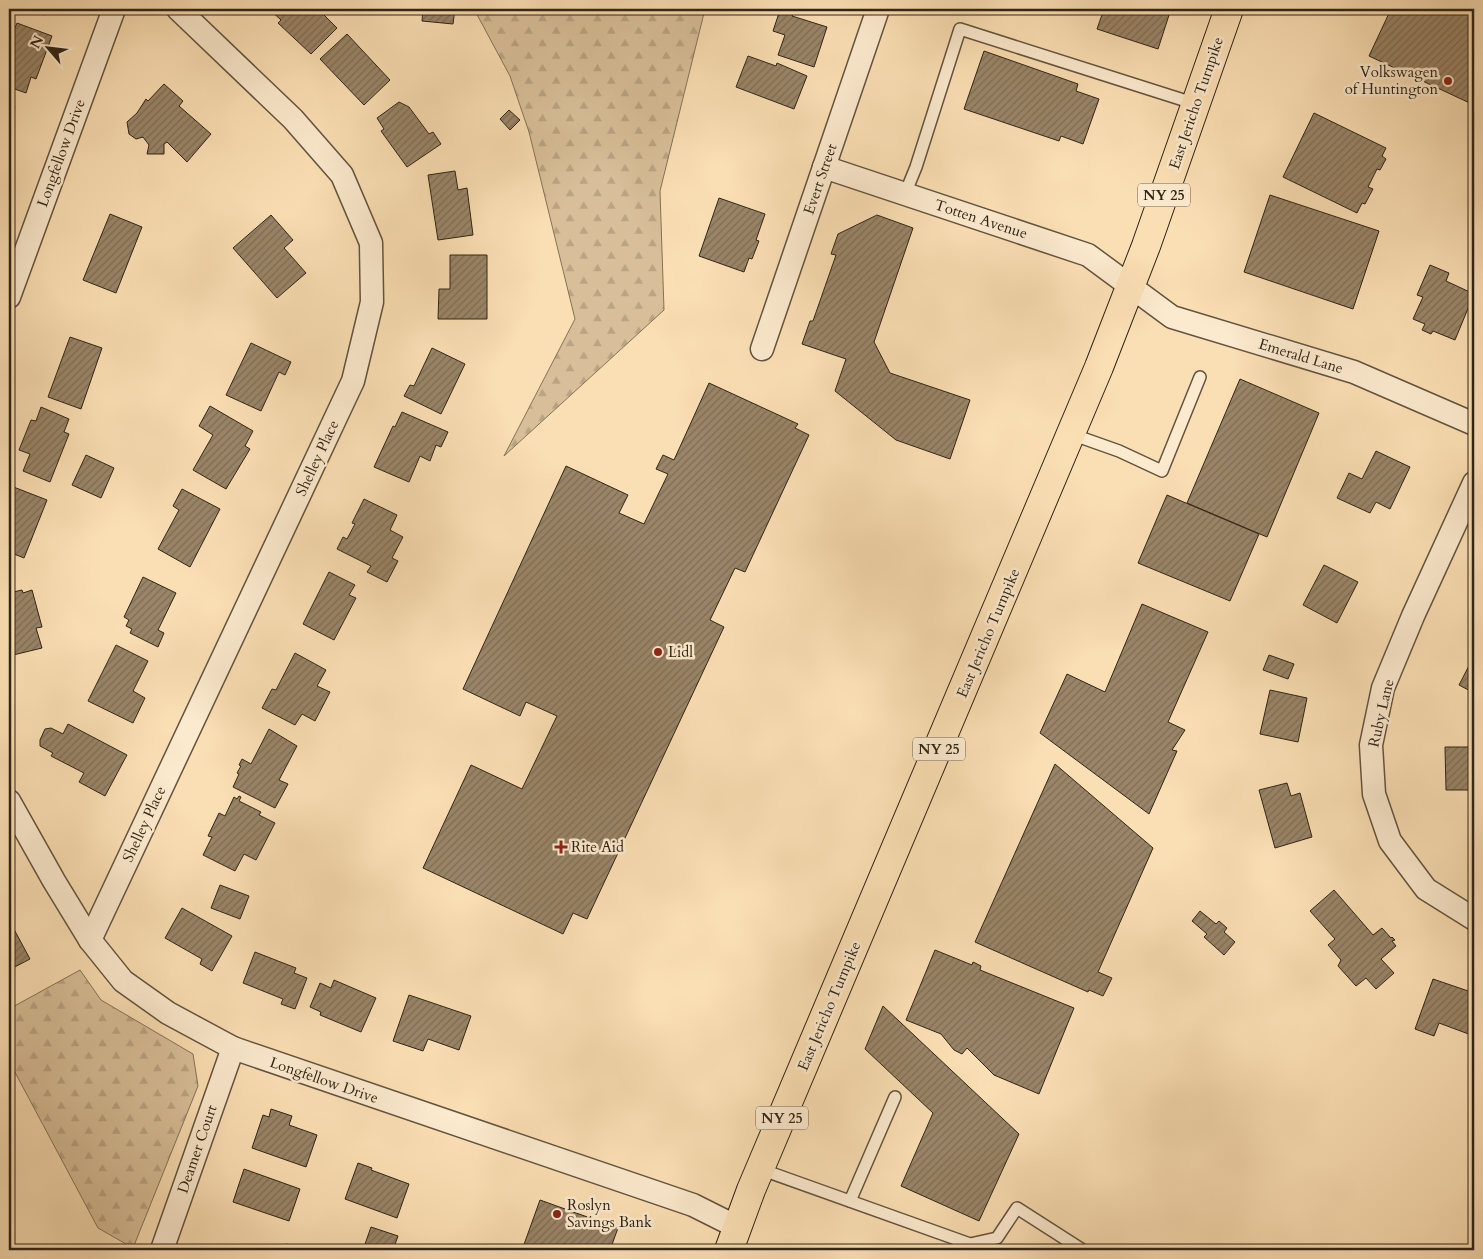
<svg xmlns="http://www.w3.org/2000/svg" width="1483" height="1259" viewBox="0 0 1483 1259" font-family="Cardo,serif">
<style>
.forest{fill:url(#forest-firs);stroke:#847258}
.building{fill:url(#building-hatch);stroke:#302416}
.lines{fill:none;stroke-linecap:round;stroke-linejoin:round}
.service-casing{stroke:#63533e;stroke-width:14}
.minor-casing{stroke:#63533e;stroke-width:25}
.primary-casing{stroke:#302416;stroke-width:30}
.service{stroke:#fceace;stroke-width:11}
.minor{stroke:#fceace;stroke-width:22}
.primary{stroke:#fbdfb4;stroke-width:28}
.poi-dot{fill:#8f2418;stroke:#fceace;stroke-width:2}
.labels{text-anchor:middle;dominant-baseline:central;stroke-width:5;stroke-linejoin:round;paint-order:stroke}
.shield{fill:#fceace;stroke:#6d5f4d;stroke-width:1}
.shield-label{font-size:14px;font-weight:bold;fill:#302416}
.poi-label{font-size:15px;fill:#302416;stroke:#fceace;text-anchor:start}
.street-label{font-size:15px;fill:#302416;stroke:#fceace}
</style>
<defs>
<pattern id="forest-firs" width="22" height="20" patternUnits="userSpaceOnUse" patternTransform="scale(1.25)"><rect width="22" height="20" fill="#d8bf99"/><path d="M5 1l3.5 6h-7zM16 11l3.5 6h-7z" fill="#baa483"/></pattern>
<pattern id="building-hatch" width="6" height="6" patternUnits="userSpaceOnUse" patternTransform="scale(1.25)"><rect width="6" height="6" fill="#9a8568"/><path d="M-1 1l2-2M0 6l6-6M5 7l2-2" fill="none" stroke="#7e6d55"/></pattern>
</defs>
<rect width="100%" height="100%" fill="#fbdfb4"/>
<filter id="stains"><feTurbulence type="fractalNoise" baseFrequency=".004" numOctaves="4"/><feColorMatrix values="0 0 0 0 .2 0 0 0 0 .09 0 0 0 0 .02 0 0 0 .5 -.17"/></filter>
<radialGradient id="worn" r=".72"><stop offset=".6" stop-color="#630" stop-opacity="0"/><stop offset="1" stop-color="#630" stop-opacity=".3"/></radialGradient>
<!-- forest -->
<g class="forest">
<path d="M 474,9 L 705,9 L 660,191 L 664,310 L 504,456 L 575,319 L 529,132 L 510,76 Z"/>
<path d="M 80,970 L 101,1000 L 193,1054 L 198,1086 L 133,1248 L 98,1228 L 9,1061 L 9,1009 Z"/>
</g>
<!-- building -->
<g class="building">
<path d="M 30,9 L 48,9 L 45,15 Z"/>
<path d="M 269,9 L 326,9 L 322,13 L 337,28 L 311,54 L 278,23 L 281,20 Z"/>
<path d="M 423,9 L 455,9 L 453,24 L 422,21 Z"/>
<path d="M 1104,9 L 1171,9 L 1158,49 L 1097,29 Z"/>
<path d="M 1391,9 L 1474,9 L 1474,105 L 1369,56 Z"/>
<path d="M 780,10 L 793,14 L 792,16 L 827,27 L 814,67 L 778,55 L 785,35 L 773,31 Z"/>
<path d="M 17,23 L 52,36 L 36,79 L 31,77 L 26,93 L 9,87 L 9,26 L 15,28 Z"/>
<path d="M 347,34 L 390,80 L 364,105 L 320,59 Z"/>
<path d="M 984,51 L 1078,84 L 1076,91 L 1099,99 L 1083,144 L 1061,136 L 1059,141 L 964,109 Z"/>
<path d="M 748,56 L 776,66 L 777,63 L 807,76 L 794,109 L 736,87 Z"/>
<path d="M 164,84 L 183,101 L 179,106 L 211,134 L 187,162 L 167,142 L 164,144 L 164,154 L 147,154 L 149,145 L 143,137 L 136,139 L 129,134 L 127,122 L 137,113 L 146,99 L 148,101 Z"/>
<path d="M 399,102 L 409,107 L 429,134 L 433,132 L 441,144 L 407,167 L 381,131 L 384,129 L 377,118 Z"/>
<path d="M 9,104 L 15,107 L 9,122 Z"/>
<path d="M 509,110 L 520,120 L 510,130 L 500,119 Z"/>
<path d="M 1314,113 L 1386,148 L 1382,156 L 1386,159 L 1380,170 L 1377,169 L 1368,187 L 1373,189 L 1365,204 L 1362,203 L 1357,213 L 1283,177 Z"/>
<path d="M 455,171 L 458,190 L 467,188 L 473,235 L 438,240 L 428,175 Z"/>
<path d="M 1270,195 L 1379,231 L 1353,309 L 1244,272 Z"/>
<path d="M 719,198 L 765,214 L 756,240 L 759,241 L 752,259 L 749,258 L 744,272 L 699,256 Z"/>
<path d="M 110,214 L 142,227 L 116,293 L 83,280 Z"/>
<path d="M 271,215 L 293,240 L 284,248 L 306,273 L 277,298 L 233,248 Z"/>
<path d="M 877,215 L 913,228 L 874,342 L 890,373 L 970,400 L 950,459 L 896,440 L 835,391 L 846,359 L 802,344 L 810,321 L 813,321 L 836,255 L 831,254 L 838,234 Z"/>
<path d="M 450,255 L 487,255 L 487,319 L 438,319 L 439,289 L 450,289 Z"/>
<path d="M 1430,265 L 1449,273 L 1446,281 L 1474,294 L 1455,340 L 1433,331 L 1431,334 L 1422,330 L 1425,324 L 1413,319 L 1423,297 L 1417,295 Z"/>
<path d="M 70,337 L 102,348 L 81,409 L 48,397 Z"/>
<path d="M 251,343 L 291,362 L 285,375 L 279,372 L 261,411 L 226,395 Z"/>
<path d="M 432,348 L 465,364 L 441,414 L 404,396 L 410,385 L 414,386 Z"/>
<path d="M 1240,379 L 1319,413 L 1267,537 L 1187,503 Z"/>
<path d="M 709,383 L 798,424 L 795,428 L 809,435 L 745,572 L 735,568 L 710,620 L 724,627 L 587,919 L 573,913 L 563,934 L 423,868 L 471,765 L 522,789 L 557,716 L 526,702 L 520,716 L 463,689 L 566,466 L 628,495 L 619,513 L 644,524 L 668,474 L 656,469 L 663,455 L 674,460 Z"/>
<path d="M 210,406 L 253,431 L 245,446 L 250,449 L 226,489 L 193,470 L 213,435 L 199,426 Z"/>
<path d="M 41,407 L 69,419 L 64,432 L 69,434 L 50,482 L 23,471 L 30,454 L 19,450 L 31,420 L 36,421 Z"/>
<path d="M 402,412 L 448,432 L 441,447 L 436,445 L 430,461 L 420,456 L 409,482 L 374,467 L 393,426 L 395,427 Z"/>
<path d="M 1376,451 L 1410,467 L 1390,509 L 1376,502 L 1370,513 L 1337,498 L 1349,473 L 1362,479 Z"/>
<path d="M 86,455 L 114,468 L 101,498 L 72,485 Z"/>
<path d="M 11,486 L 47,500 L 24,558 L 9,552 L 9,492 Z"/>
<path d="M 182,489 L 220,509 L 190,567 L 158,549 L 179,510 L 173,506 Z"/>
<path d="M 1167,495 L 1259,534 L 1230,601 L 1138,563 Z"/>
<path d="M 364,499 L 397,515 L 390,530 L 403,537 L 392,558 L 398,561 L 387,582 L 367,572 L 371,566 L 337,549 L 343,537 L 347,539 L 355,524 L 352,523 Z"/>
<path d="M 1324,565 L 1358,582 L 1337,623 L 1303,605 Z"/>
<path d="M 329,572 L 355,585 L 349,595 L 356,598 L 334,640 L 303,624 Z"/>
<path d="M 143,577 L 176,593 L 158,630 L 164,633 L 158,647 L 130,633 L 132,629 L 126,626 L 129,620 L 124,617 Z"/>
<path d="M 22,590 L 23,593 L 32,590 L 42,627 L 36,628 L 42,648 L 9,656 L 9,593 Z"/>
<path d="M 1142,604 L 1208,632 L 1168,722 L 1185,730 L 1172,750 L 1177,751 L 1149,814 L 1040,733 L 1067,674 L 1105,692 Z"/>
<path d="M 116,645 L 148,661 L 133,691 L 145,698 L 133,723 L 88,701 Z"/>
<path d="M 295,653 L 326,670 L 317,686 L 330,692 L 315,721 L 302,714 L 295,725 L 262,708 L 272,689 L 276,690 Z"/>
<path d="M 1269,655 L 1294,664 L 1288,679 L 1263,670 Z"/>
<path d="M 1474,656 L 1474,693 L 1459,685 Z"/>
<path d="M 1270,690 L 1307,698 L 1298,742 L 1260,734 Z"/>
<path d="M 68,724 L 127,755 L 105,796 L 79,782 L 84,773 L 51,756 L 53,753 L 40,746 L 40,740 L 45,729 L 51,728 L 63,734 Z"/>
<path d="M 269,729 L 297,746 L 279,780 L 288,784 L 275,808 L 233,787 L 239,774 L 237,773 L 241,766 L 239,765 L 242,759 L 251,764 Z"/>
<path d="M 1445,747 L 1474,747 L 1474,790 L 1446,790 Z"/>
<path d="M 1055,764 L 1153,848 L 1098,972 L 1112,978 L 1103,996 L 1089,990 L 1088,992 L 975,942 Z"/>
<path d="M 1287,783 L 1291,796 L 1300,793 L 1312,837 L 1275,848 L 1259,790 Z"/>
<path d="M 239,796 L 241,797 L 239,801 L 261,812 L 259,815 L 275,823 L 256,860 L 244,854 L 235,871 L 203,855 L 212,837 L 208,836 L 219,813 L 225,816 L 234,797 L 237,799 Z"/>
<path d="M 220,885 L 249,896 L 240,919 L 211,908 Z"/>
<path d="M 1334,890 L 1373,935 L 1382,928 L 1391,938 L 1392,937 L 1395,940 L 1392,941 L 1396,946 L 1381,959 L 1394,973 L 1376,989 L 1366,978 L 1356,986 L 1338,966 L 1341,960 L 1328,945 L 1335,939 L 1310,911 Z"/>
<path d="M 182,908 L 232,936 L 212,971 L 200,964 L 202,959 L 165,938 Z"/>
<path d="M 1200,911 L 1216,924 L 1219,921 L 1227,928 L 1224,932 L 1235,942 L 1224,955 L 1204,937 L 1207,934 L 1192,921 Z"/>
<path d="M 9,920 L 30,959 L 9,970 Z"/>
<path d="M 935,950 L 972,965 L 973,962 L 981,966 L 980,970 L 1074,1008 L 1039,1094 L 994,1075 L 967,1048 L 962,1054 L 954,1050 L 941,1034 L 906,1020 Z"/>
<path d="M 255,952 L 296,968 L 294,973 L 307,978 L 295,1009 L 281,1004 L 283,999 L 243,983 Z"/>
<path d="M 1433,979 L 1474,993 L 1474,1036 L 1439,1023 L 1434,1036 L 1415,1029 Z"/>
<path d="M 334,980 L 376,998 L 361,1032 L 320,1015 L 321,1012 L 310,1007 L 320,983 L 331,988 Z"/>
<path d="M 409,995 L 471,1016 L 459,1050 L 428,1039 L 423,1051 L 393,1041 Z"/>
<path d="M 883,1006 L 1019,1134 L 979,1221 L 901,1186 L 933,1113 L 865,1049 Z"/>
<path d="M 271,1109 L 292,1116 L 289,1125 L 317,1135 L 306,1167 L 252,1148 L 263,1115 L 269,1117 Z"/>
<path d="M 358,1163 L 372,1168 L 371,1170 L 409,1184 L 397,1218 L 345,1199 Z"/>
<path d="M 244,1169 L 300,1189 L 289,1221 L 233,1202 Z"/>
<path d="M 540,1200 L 618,1228 L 610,1250 L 522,1250 Z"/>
<path d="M 371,1227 L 398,1236 L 393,1250 L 363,1250 Z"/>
<path d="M 286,1244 L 314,1250 L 285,1250 Z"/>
</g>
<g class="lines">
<!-- service casing -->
<g class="service-casing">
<g id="service">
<path d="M 905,194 L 916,167 L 960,29 L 1196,104"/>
<path d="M 1071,434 L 1119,451 L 1162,471 L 1200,377"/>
<path d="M 760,1169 L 970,1244 L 997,1238 L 1017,1208 L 1081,1249"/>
<path d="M 850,1201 L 895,1097"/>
</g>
</g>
<!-- minor casing -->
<g class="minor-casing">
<g id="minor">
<path d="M 824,167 L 1088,255 L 1172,317 L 1354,372 L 1474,424"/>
<path d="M 9,297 L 114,9"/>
<path d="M 762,349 L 878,9"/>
<path d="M 1474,483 L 1413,616 L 1383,688 L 1371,745 L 1374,794 L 1390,841 L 1426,889 L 1474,919"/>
<path d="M 9,801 L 54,881 L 90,940 L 123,981 L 168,1013 L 233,1048 L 693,1205 L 737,1227"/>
<path d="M 90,940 L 353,381 L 372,302 L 371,243 L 342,175 L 293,119 L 178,9"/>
<path d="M 163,1250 L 163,1247 L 233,1048"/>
</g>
</g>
<!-- primary casing -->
<g class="primary-casing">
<path id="primary" d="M 729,1250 L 751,1190 L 1099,367 L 1146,246 L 1229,9"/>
</g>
<!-- service -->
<use href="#service" class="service"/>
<!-- minor -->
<use href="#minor" class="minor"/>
<!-- primary -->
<use href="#primary" class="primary"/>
</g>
<!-- markers -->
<g class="poi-dot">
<circle cx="1448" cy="81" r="5"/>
<circle cx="658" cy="652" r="5"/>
<path d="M558.5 839.5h5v5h5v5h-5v5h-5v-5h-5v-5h5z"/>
<circle cx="557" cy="1214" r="5"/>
</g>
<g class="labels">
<!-- shield labels -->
<g class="shield">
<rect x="1138" y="183.5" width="52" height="23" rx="4"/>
<rect x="913" y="737.5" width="52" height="23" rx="4"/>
<rect x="756" y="1106.5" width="52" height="23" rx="4"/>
</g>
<g class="shield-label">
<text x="1164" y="195">NY 25</text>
<text x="939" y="749">NY 25</text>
<text x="782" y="1118">NY 25</text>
</g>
<!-- poi labels -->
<g class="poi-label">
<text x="1438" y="72" text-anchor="end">Volkswagen<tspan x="1438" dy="17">of Huntington</tspan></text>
<text x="668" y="652">Lidl</text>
<text x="571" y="847">Rite Aid</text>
<text x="567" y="1205">Roslyn<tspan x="567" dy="17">Savings Bank</tspan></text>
</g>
<!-- street labels -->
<g class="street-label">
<text transform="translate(1196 103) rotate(-71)">East Jericho Turnpike</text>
<text transform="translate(61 153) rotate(-70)">Longfellow Drive</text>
<text transform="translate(820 179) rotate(-71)">Evert Street</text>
<text transform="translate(981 219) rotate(18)">Totten Avenue</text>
<text transform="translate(1301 356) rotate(17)">Emerald Lane</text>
<text transform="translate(317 458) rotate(-65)">Shelley Place</text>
<text transform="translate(988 633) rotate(-67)">East Jericho Turnpike</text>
<text transform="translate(1381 713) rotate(-77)">Ruby Lane</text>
<text transform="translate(144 824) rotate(-65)">Shelley Place</text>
<text transform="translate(829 1006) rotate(-67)">East Jericho Turnpike</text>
<text transform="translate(324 1080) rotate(19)">Longfellow Drive</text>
<text transform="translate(197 1149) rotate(-71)">Deamer Court</text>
</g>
</g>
<!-- margin -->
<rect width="1483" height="1259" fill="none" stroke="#fbdfb4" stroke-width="30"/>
<rect x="10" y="10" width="1463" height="1239" fill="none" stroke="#302416" stroke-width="2.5"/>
<rect x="15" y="15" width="1453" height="1229" fill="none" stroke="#302416"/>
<!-- north arrow -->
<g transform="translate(48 48) rotate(298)" stroke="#fceace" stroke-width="4" paint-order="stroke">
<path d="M0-4L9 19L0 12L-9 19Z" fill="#302416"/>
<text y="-8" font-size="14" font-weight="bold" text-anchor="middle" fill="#302416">N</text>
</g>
<rect width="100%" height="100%" filter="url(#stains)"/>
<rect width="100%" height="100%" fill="url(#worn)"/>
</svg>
